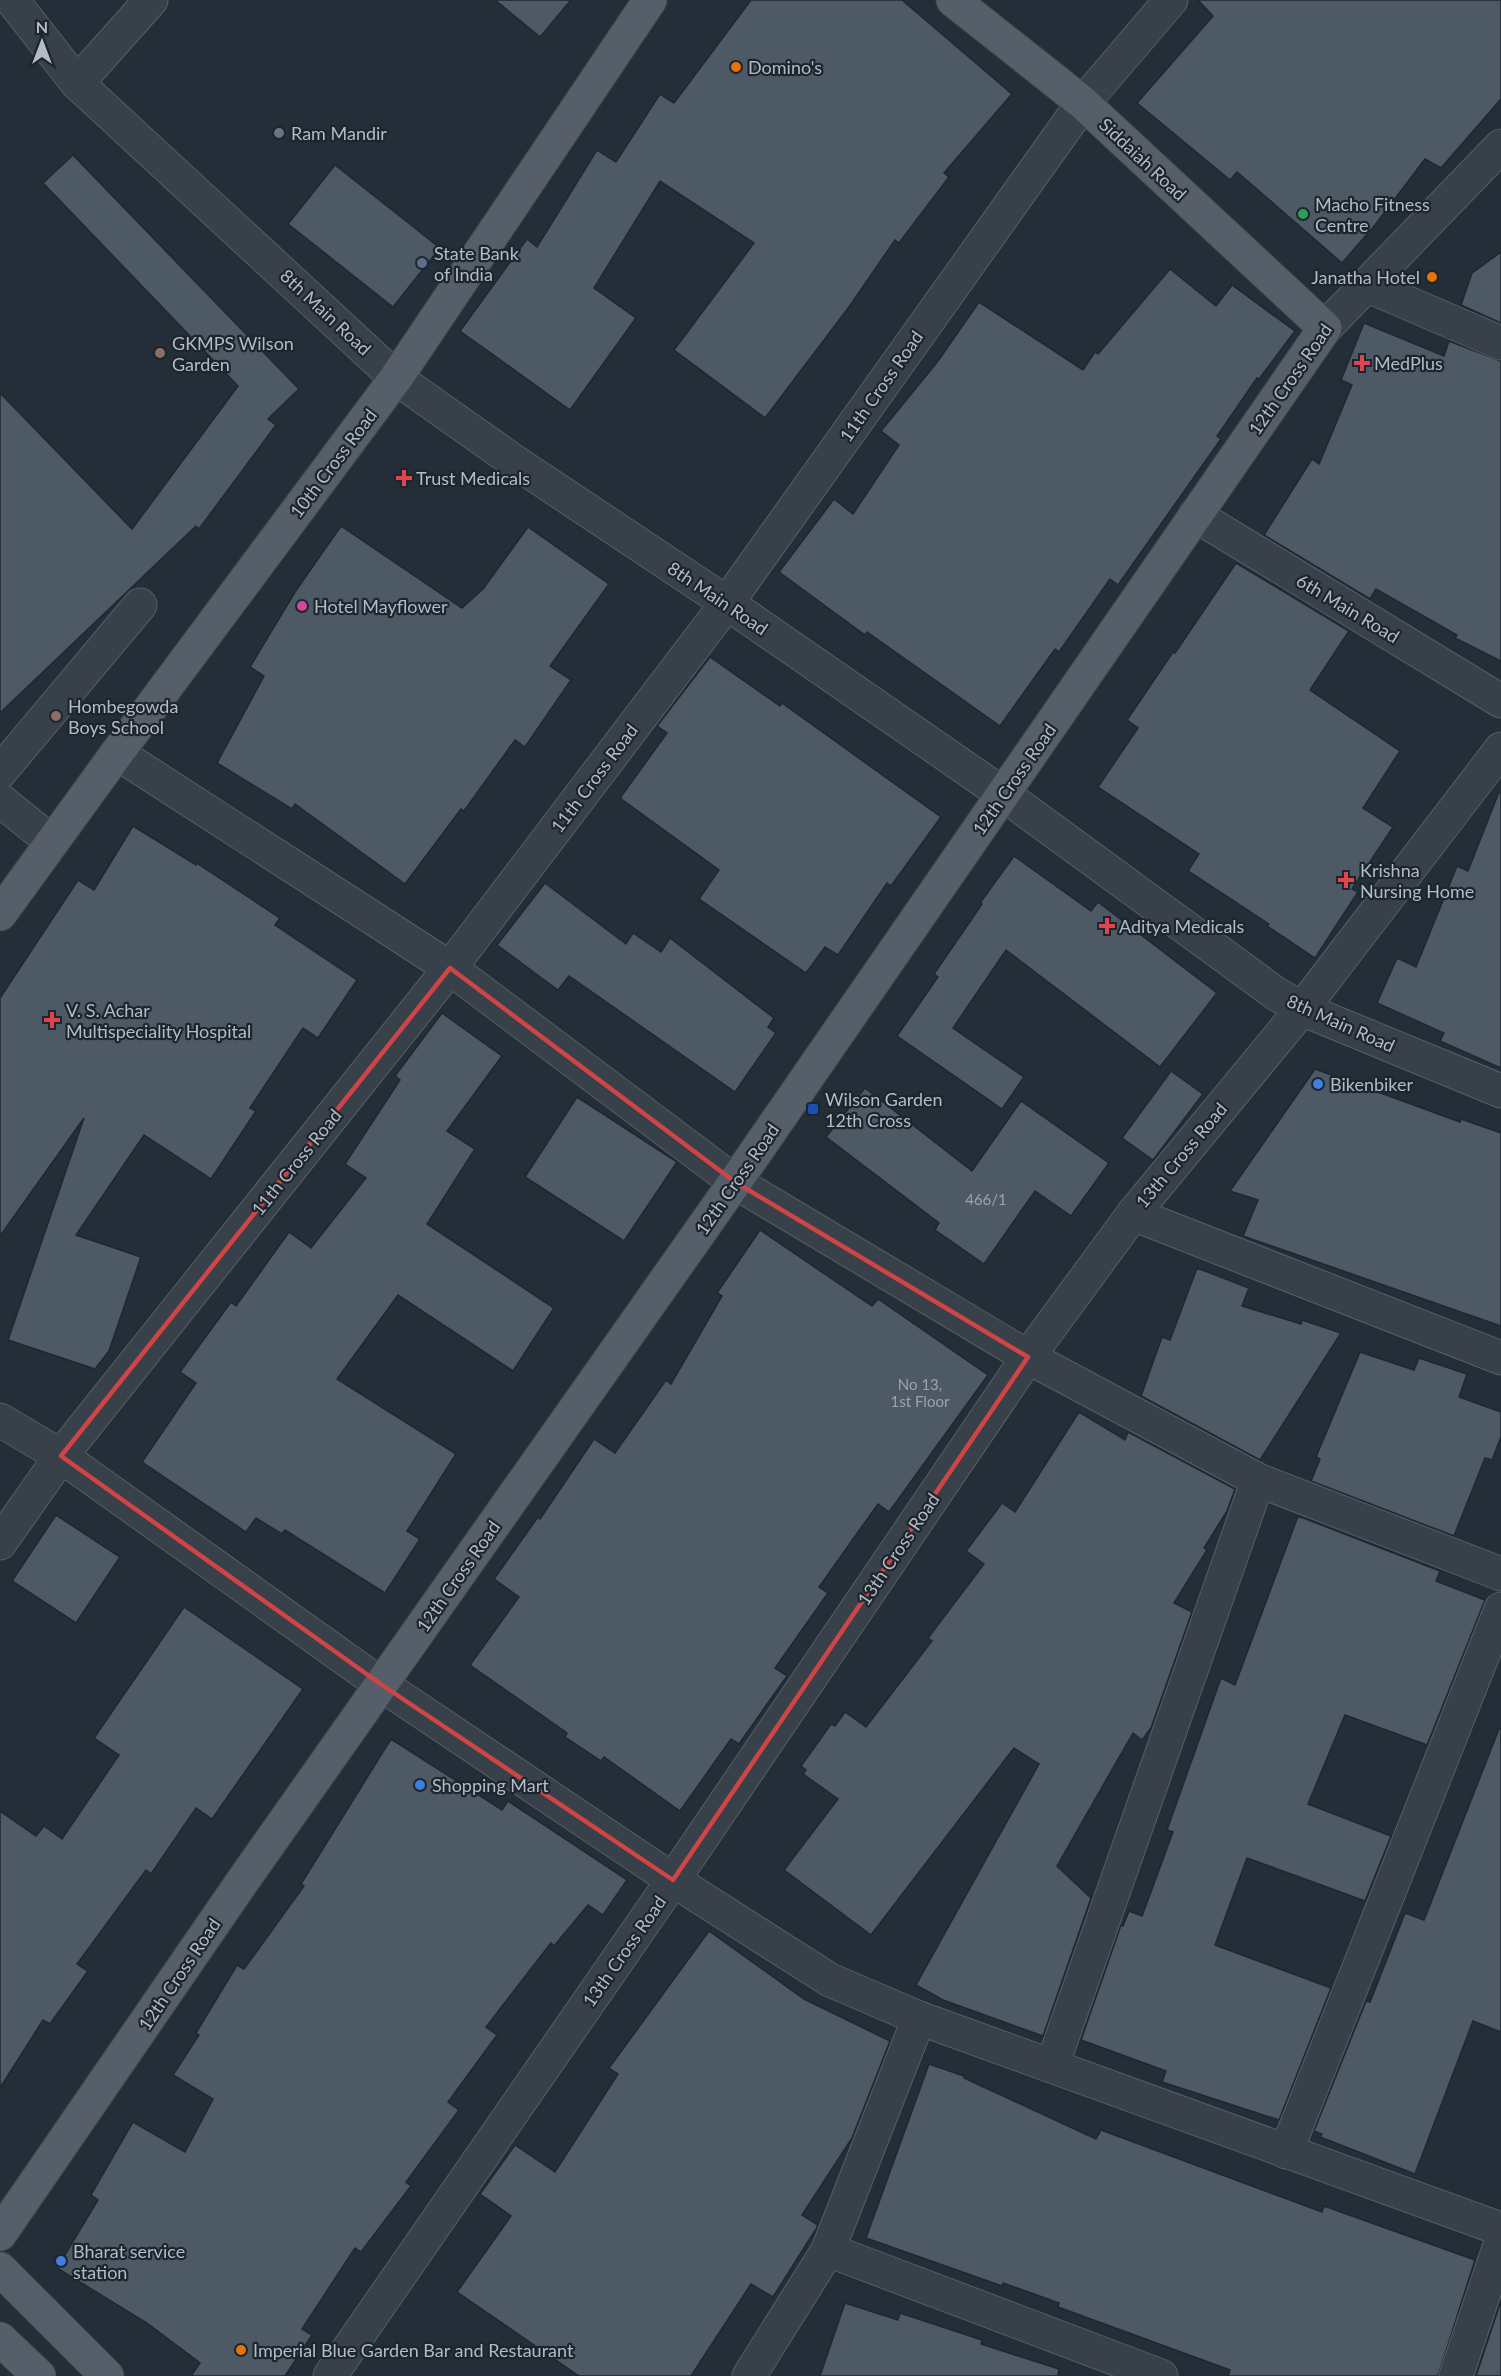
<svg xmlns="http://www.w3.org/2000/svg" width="1501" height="2376" viewBox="0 0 1501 2376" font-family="Lato,sans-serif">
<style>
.building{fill:#4d5964;stroke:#1f2730;stroke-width:1.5}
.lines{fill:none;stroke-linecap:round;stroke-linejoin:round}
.minor-casing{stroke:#565e67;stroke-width:35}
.major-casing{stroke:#414952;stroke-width:35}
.minor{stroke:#384049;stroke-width:33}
.major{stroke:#565f69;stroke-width:33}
.marked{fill:none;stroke:#cf4547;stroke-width:4.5;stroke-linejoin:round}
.food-dot{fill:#e8710a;stroke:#1d252e;stroke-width:2}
.worship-dot{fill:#6b7280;stroke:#1d252e;stroke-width:2}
.leisure-dot{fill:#2e9e5b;stroke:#1d252e;stroke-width:2}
.service-dot{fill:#5c6f8a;stroke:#1d252e;stroke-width:2}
.education-dot{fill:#8d6e63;stroke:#1d252e;stroke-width:2}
.health-dot{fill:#e0444e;stroke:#1d252e;stroke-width:2}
.hotel-dot{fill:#d1479c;stroke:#1d252e;stroke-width:2}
.shop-dot{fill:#3f7fe0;stroke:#1d252e;stroke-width:2}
.transit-dot{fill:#1a4fb4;stroke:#1d252e;stroke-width:2}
.labels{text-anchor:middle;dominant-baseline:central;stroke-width:4.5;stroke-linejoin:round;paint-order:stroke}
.number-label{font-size:15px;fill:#9aa2ad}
.poi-label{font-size:18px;fill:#b3bbc5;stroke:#1d252e;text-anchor:start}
.street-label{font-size:18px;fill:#b3bbc5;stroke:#1d252e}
</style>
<rect width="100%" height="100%" fill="#242e39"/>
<!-- building -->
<g class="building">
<path d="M 495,0 L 571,0 L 540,37 Z"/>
<path d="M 751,0 L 902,0 L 1012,94 L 944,173 L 949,177 L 899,243 L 895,240 L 849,307 L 765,418 L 674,350 L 754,243 L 660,181 L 594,288 L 636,318 L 570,410 L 460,331 L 527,239 L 537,247 L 597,150 L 616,162 L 660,94 L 674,103 Z"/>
<path d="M 1198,0 L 1501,0 L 1501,99 L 1441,168 L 1425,159 L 1375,225 L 1342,263 L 1237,172 L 1230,180 L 1137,103 L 1213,16 Z"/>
<path d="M 73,155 L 299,389 L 268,419 L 276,425 L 199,529 L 196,526 L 0,713 L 0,393 L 132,529 L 238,386 L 43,183 Z"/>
<path d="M 335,165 L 440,248 L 393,307 L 288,224 Z"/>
<path d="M 1501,252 L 1501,323 L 1461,305 L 1472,273 Z"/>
<path d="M 1170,269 L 1216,306 L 1232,285 L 1295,331 L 1259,379 L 1257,378 L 1217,436 L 1221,439 L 1118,585 L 1110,579 L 1059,652 L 1055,649 L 1000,726 L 867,632 L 865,635 L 779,572 L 834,499 L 853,514 L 899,445 L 881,431 L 938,361 L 979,302 L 1083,370 L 1095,352 L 1098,354 Z"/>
<path d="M 1364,323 L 1444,356 L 1449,341 L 1501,361 L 1501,661 L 1455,638 L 1457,635 L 1376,589 L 1370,599 L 1264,535 L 1312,459 L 1319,464 L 1352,385 L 1341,380 Z"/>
<path d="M 341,526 L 462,608 L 483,589 L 528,527 L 609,584 L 550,666 L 571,680 L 525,747 L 515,740 L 464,811 L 461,809 L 405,884 L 295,804 L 292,809 L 217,763 L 264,676 L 250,667 L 295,592 Z"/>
<path d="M 1236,563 L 1349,631 L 1310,690 L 1400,751 L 1363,808 L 1393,827 L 1352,889 L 1358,892 L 1315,958 L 1267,926 L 1269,924 L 1188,871 L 1199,854 L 1098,787 L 1138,728 L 1127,720 L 1173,652 L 1175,653 Z"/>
<path d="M 710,657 L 780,706 L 782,703 L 941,817 L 891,886 L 887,883 L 838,955 L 825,947 L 806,973 L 699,899 L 719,870 L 620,798 L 667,733 L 657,726 Z"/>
<path d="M 1499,792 L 1501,793 L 1501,1068 L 1440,1041 L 1444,1033 L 1377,1003 L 1397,958 L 1416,967 L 1457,866 L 1468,871 Z"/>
<path d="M 133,826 L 196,865 L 197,863 L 280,918 L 275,925 L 357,980 L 318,1038 L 303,1028 L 250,1108 L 256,1111 L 211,1179 L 144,1135 L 76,1235 L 141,1257 L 109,1351 L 95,1369 L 8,1340 L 84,1118 L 0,1236 L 0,998 L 78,880 L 94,890 Z"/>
<path d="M 1014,856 L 1091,911 L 1098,902 L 1217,993 L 1160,1067 L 1006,950 L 953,1028 L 1024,1077 L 1002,1109 L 897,1036 L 938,977 L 934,974 L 982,904 L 980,903 Z"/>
<path d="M 545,883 L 626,944 L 633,933 L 661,952 L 670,938 L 774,1018 L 768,1027 L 776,1033 L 735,1092 L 569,976 L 558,990 L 497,945 Z"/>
<path d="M 442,1013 L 502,1056 L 447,1131 L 475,1149 L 427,1224 L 554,1308 L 513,1371 L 398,1295 L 337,1379 L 456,1454 L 407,1531 L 420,1539 L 385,1593 L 285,1530 L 282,1534 L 256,1518 L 246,1532 L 142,1462 L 196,1383 L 180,1372 L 231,1302 L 236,1306 L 289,1232 L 311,1248 L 366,1178 L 345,1164 L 400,1080 L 395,1076 Z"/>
<path d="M 1315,1069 L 1460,1122 L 1461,1119 L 1501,1133 L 1501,1326 L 1243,1236 L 1258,1200 L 1230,1191 Z"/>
<path d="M 1171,1071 L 1203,1094 L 1153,1160 L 1122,1138 Z"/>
<path d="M 865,1088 L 972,1171 L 1021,1101 L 1109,1163 L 1071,1216 L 1035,1191 L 984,1264 L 935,1230 L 939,1223 L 826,1137 Z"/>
<path d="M 577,1097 L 677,1162 L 624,1241 L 525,1177 Z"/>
<path d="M 760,1230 L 872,1306 L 878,1299 L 988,1375 L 889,1512 L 878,1504 L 819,1587 L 828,1593 L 775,1668 L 787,1676 L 739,1744 L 731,1739 L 680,1811 L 604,1757 L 601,1761 L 565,1737 L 567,1733 L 470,1665 L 519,1597 L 494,1579 L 538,1517 L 540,1519 L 594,1439 L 615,1453 L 666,1380 L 671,1384 L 722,1296 L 717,1293 Z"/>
<path d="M 1197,1268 L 1249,1288 L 1242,1306 L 1301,1324 L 1302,1320 L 1341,1333 L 1260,1460 L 1141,1396 L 1162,1337 L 1170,1340 Z"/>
<path d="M 1360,1352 L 1414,1370 L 1419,1358 L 1467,1374 L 1459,1397 L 1501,1412 L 1501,1437 L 1492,1460 L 1485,1458 L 1454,1536 L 1311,1481 L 1320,1459 L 1316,1457 Z"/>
<path d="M 1079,1412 L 1125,1440 L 1128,1432 L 1235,1489 L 1227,1511 L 1204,1548 L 1207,1550 L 1174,1603 L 1192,1612 L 1151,1728 L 1142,1740 L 1133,1733 L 1057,1866 L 1091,1898 L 1043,2036 L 943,2000 L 916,1985 L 1039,1764 L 1014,1748 L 871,1935 L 784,1870 L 838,1799 L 803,1774 L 806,1770 L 801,1766 L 831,1724 L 835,1726 L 845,1712 L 866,1727 L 932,1641 L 928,1638 L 984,1564 L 966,1551 L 1002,1503 L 1015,1512 Z"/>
<path d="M 56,1515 L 120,1557 L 76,1623 L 12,1581 Z"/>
<path d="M 1298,1516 L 1440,1571 L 1436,1581 L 1485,1600 L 1427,1745 L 1345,1715 L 1308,1804 L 1391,1836 L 1365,1901 L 1247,1858 L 1215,1945 L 1331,1988 L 1279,2120 L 1162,2082 L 1166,2071 L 1081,2040 L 1121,1925 L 1123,1926 L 1129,1911 L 1142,1916 L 1173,1832 L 1167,1830 L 1221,1678 L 1235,1685 Z"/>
<path d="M 184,1607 L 303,1689 L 212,1819 L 196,1808 L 151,1874 L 146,1870 L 77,1964 L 88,1971 L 50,2024 L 43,2020 L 0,2088 L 0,1811 L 36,1836 L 44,1826 L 62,1839 L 119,1755 L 94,1738 Z"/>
<path d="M 1499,1729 L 1501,1729 L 1501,2032 L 1473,2021 L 1415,2174 L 1320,2137 L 1322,2134 L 1314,2131 L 1366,2001 L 1370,2002 L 1405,1913 L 1424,1920 Z"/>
<path d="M 391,1739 L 502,1810 L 508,1801 L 627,1880 L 603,1915 L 588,1905 L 554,1946 L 551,1943 L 486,2027 L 497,2035 L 448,2102 L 459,2110 L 406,2182 L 411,2186 L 361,2252 L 355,2248 L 302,2329 L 312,2335 L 285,2376 L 191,2376 L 200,2363 L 147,2323 L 57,2268 L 98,2200 L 91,2195 L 133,2122 L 185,2152 L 213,2099 L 173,2075 L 199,2035 L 196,2033 L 237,1965 L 244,1969 L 304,1886 L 301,1884 Z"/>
<path d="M 709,1931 L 804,1999 L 890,2041 L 852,2138 L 802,2215 L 818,2225 L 816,2229 L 773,2297 L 751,2284 L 691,2376 L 579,2376 L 457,2292 L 511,2216 L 480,2194 L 515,2145 L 555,2172 L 618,2074 L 609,2068 Z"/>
<path d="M 929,2064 L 964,2076 L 964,2078 L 1096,2139 L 1101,2130 L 1322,2212 L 1324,2206 L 1475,2260 L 1438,2376 L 1228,2376 L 1230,2370 L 1058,2307 L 1059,2303 L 1003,2283 L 1002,2286 L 866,2238 Z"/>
<path d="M 1501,2301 L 1501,2376 L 1476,2376 Z"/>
<path d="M 845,2303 L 898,2320 L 900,2313 L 982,2340 L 981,2344 L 1059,2369 L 1058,2376 L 820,2376 Z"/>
</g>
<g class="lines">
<!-- minor casing -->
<g class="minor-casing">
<g id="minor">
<path d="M 12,0 L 77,83 L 396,378 L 515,462 L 727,603 L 1003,794 L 1275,993 L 1302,1009 L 1501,1091"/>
<path d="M 77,83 L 151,0"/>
<path d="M 1366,285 L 1501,343"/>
<path d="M 1325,328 L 1501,146"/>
<path d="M 1195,515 L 1501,701"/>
<path d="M 117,753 L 450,968 L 735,1182 L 1028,1357 L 1258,1480 L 1501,1574"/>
<path d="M 0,772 L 140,605"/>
<path d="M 0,800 L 52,842"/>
<path d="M 1133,1214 L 1501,1358"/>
<path d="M 0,1420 L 61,1456 L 382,1685 L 673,1880 L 830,1980 L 919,2018 L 1501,2229"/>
<path d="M 0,1543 L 61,1456 L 450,968 L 727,603 L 1083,103 L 1171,0"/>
<path d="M 1052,2066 L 1258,1480"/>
<path d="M 1286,2152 L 1501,1609"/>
<path d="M 828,2250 L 1161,2376"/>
<path d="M 330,2376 L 673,1880 L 1028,1357 L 1133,1214 L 1302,1009 L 1501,749"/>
<path d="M 749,2376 L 828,2250 L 919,2018"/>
<path d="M 1456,2376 L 1501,2242"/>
</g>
</g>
<!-- major casing -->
<g class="major-casing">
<g id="major">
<path d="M 0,914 L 117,753 L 396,378 L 650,0"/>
<path d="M 0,2234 L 242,1882 L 735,1182 L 1325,328 L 1083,103 L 953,0"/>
<path d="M 0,2269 L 107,2376"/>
<path d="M 0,2339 L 39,2376"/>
</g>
</g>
<!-- minor -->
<use href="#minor" class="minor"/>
<!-- major -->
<use href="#major" class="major"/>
</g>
<!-- marked area -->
<path class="marked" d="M 450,968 L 735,1182 L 1028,1357 L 673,1880 L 382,1685 L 61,1456 Z"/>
<!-- markers -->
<g class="food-dot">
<circle cx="736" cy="67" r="6"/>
<circle cx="1432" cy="277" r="6"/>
<circle cx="241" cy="2350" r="6"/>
</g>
<circle class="worship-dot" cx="279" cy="133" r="6"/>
<circle class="leisure-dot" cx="1303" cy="214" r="6"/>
<circle class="service-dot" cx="422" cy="263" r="6"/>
<g class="education-dot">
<circle cx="160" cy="353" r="6"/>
<circle cx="56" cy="716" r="6"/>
</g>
<g class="health-dot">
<path d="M1359 354h6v6h6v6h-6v6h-6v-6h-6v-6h6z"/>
<path d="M401 469h6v6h6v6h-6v6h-6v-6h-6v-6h6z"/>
<path d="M1343 871h6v6h6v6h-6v6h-6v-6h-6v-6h6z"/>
<path d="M1104 917h6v6h6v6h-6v6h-6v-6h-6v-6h6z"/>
<path d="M49 1011h6v6h6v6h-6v6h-6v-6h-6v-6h6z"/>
</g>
<circle class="hotel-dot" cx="302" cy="606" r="6"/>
<g class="shop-dot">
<circle cx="1318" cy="1084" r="6"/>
<circle cx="420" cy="1785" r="6"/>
<circle cx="61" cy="2261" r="6"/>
</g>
<rect class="transit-dot" x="807" y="1103" width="12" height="12" rx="3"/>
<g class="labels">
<!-- number labels -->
<g class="number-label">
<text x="986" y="1199">466/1</text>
<text x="920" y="1384">No 13,<tspan x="920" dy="17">1st Floor</tspan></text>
</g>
<!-- poi labels -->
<g class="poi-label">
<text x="748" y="67">Domino's</text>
<text x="291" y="133">Ram Mandir</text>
<text x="1315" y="204">Macho Fitness<tspan x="1315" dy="21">Centre</tspan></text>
<text x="434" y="253">State Bank<tspan x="434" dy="21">of India</tspan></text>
<text x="1420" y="277" text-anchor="end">Janatha Hotel</text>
<text x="172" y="343">GKMPS Wilson<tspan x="172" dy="21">Garden</tspan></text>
<text x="1374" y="363">MedPlus</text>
<text x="416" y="478">Trust Medicals</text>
<text x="314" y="606">Hotel Mayflower</text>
<text x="68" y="706">Hombegowda<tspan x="68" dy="21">Boys School</tspan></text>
<text x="1360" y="870">Krishna<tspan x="1360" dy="21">Nursing Home</tspan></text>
<text x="1119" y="926">Aditya Medicals</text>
<text x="66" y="1010">V. S. Achar<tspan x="66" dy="21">Multispeciality Hospital</tspan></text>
<text x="1330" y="1084">Bikenbiker</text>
<text x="825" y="1099">Wilson Garden<tspan x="825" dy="21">12th Cross</tspan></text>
<text x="432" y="1785">Shopping Mart</text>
<text x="73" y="2251">Bharat service<tspan x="73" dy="21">station</tspan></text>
<text x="253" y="2350">Imperial Blue Garden Bar and Restaurant</text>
</g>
<!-- street labels -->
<g class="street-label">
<text transform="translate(1143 159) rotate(43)">Siddaiah Road</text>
<text transform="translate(326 312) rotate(43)">8th Main Road</text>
<text transform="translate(1290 379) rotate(-55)">12th Cross Road</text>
<text transform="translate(881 386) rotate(-55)">11th Cross Road</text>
<text transform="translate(333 463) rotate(-53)">10th Cross Road</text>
<text transform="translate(718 598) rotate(34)">8th Main Road</text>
<text transform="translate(1348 608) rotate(31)">6th Main Road</text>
<text transform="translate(594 778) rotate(-53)">11th Cross Road</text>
<text transform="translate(1014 779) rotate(-55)">12th Cross Road</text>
<text transform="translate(1341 1023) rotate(24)">8th Main Road</text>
<text transform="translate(1181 1155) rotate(-50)">13th Cross Road</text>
<text transform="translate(296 1162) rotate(-51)">11th Cross Road</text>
<text transform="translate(737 1179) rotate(-55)">12th Cross Road</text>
<text transform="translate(898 1549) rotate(-56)">13th Cross Road</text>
<text transform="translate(458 1576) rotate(-55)">12th Cross Road</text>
<text transform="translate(624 1951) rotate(-55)">13th Cross Road</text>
<text transform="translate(179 1974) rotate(-56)">12th Cross Road</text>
</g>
</g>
<!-- north arrow -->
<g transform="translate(42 42)" stroke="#1d252e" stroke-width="4.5" paint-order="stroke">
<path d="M0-4.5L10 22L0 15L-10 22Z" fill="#b3bbc5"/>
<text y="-9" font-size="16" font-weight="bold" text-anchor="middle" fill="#b3bbc5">N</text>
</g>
</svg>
